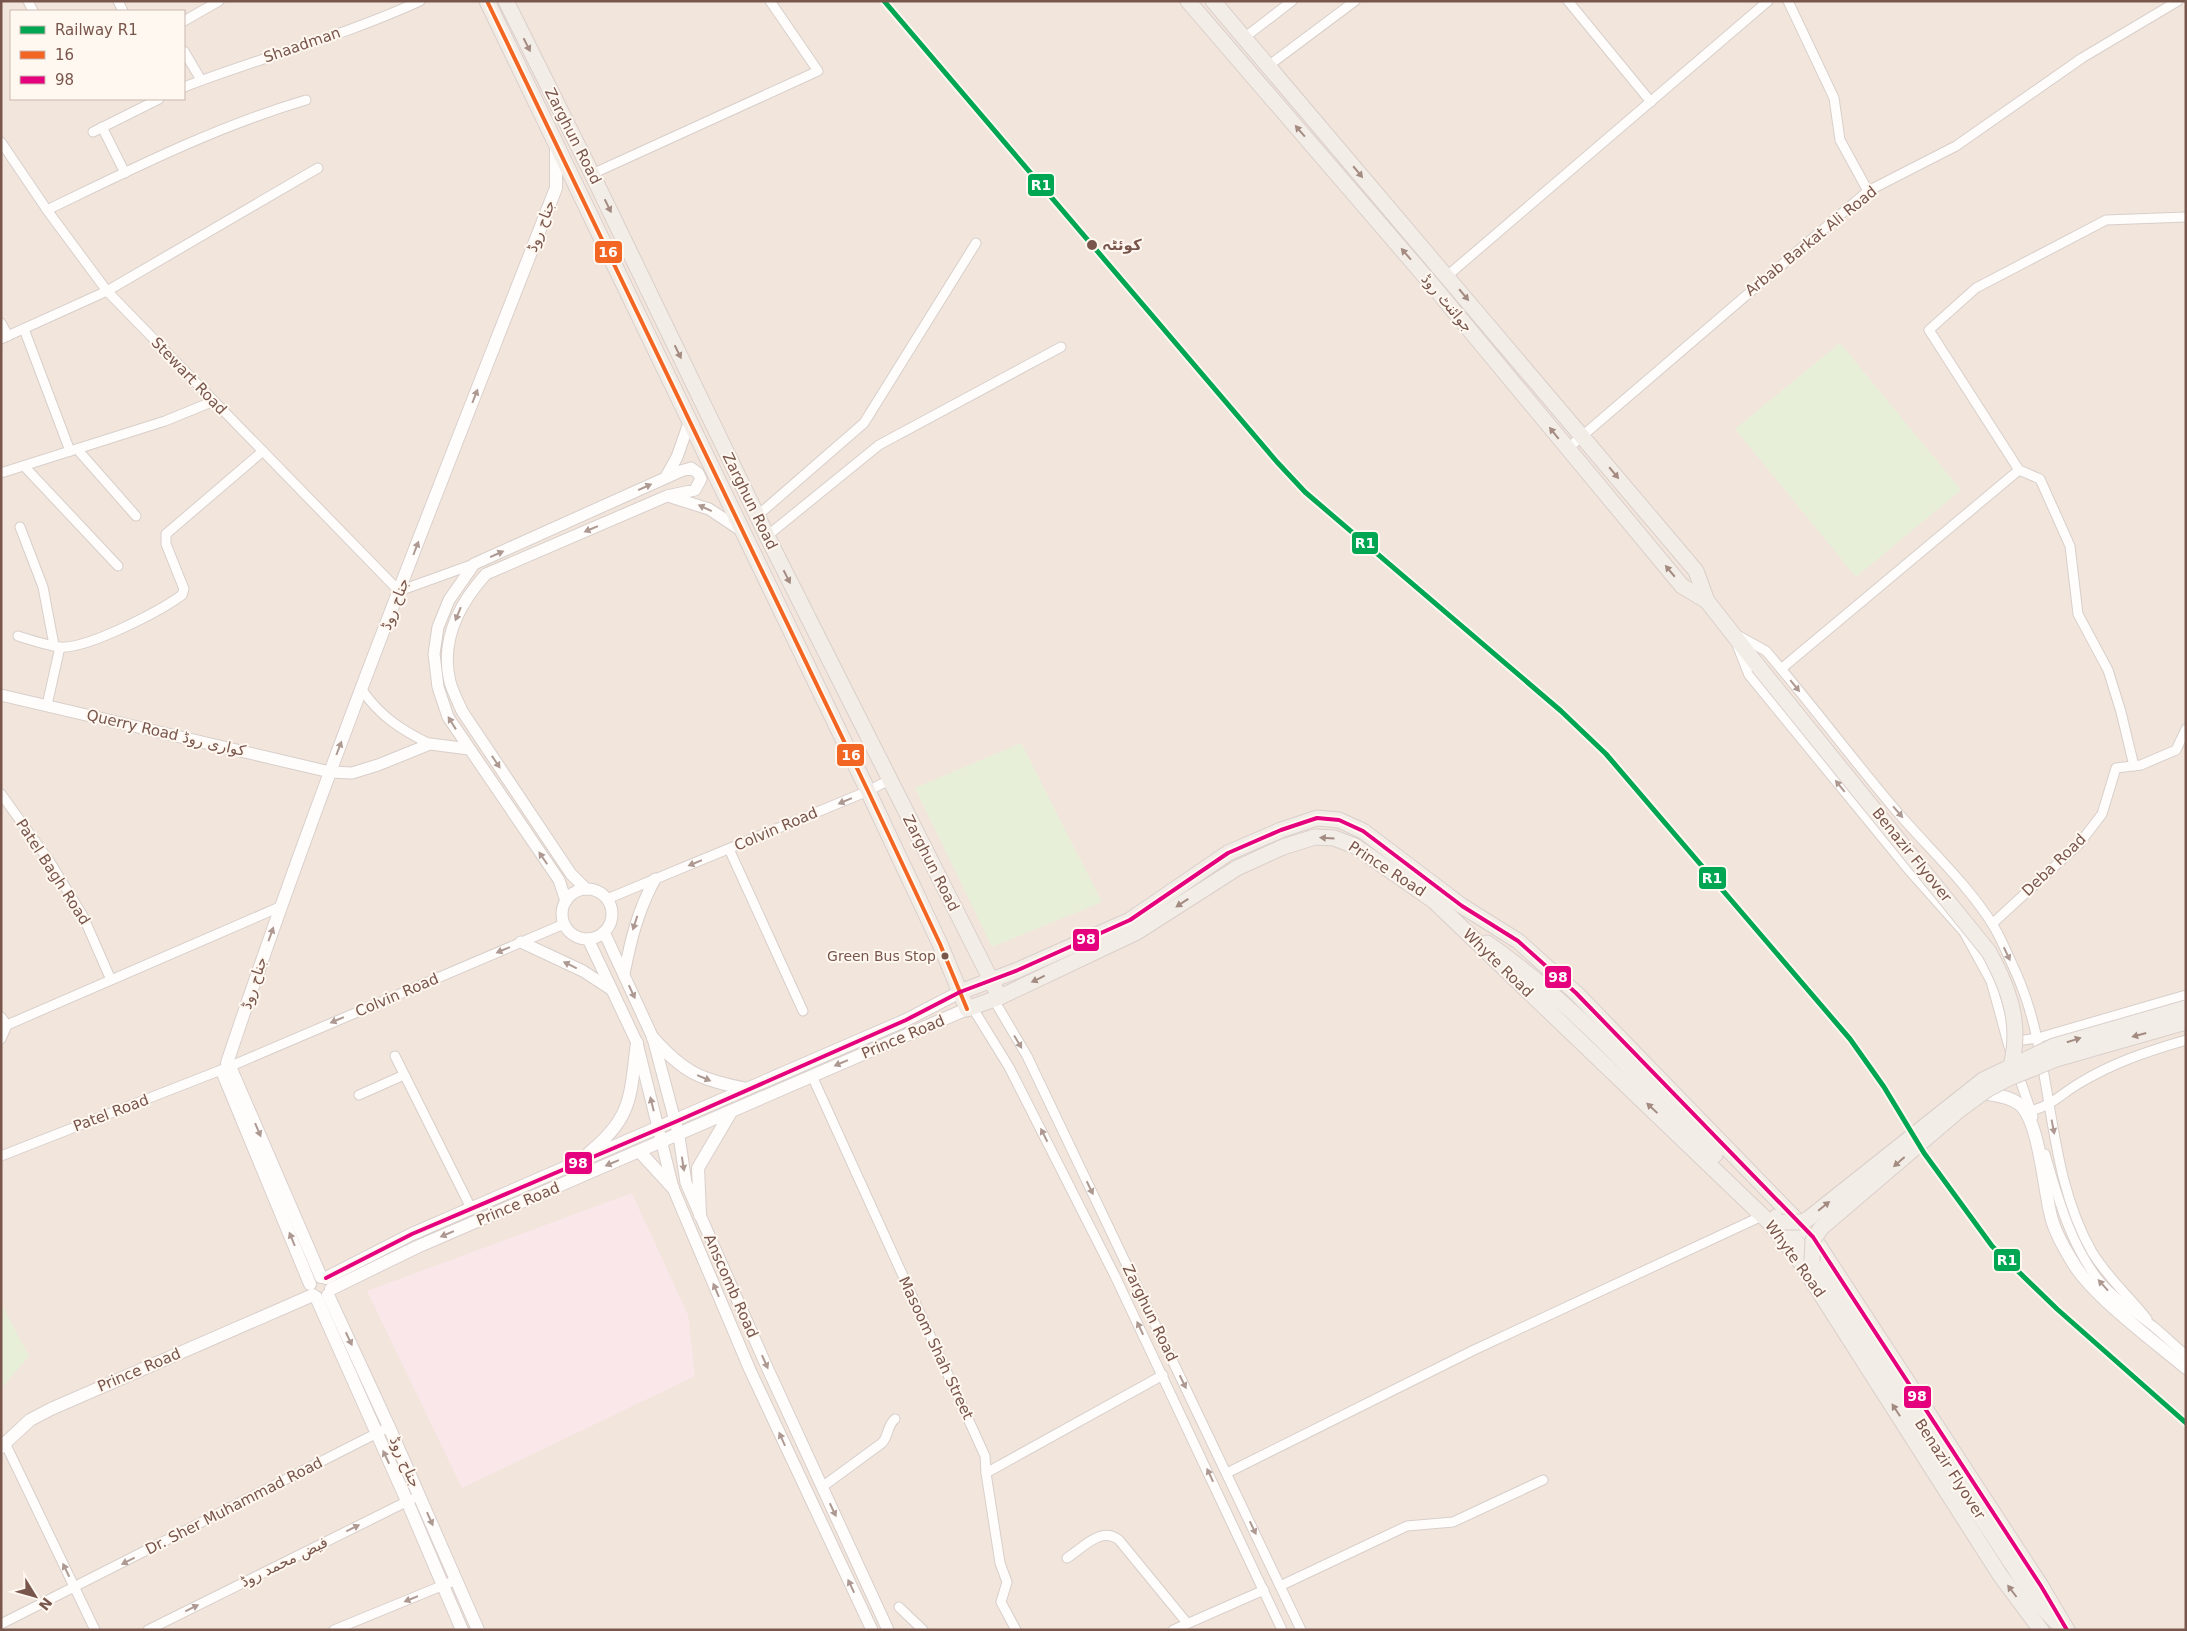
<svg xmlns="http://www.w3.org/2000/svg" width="2187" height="1631" viewBox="0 0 2187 1631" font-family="'DejaVu Sans','Noto Sans Arabic',sans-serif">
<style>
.residential{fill:#f2e5dc;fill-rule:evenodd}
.medical{fill:#fae7e9}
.green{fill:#e8efd9}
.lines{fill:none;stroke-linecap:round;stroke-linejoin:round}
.minor-casing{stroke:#d8cfca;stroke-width:11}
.tertiary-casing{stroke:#d8cfca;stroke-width:13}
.secondary-casing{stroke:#dad0cc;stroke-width:14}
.primary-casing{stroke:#dacfcb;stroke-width:17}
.minor{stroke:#fefdfc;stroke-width:9}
.tertiary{stroke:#fefdfc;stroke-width:11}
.secondary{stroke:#fefdfc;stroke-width:12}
.primary{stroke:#f3ede7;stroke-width:15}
.primary-bridge-casing{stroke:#dacfcb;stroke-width:17;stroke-linecap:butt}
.primary-bridge{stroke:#f3ede7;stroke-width:15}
.bus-1-casing{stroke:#fff8f1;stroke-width:8}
.bus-2-casing{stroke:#fff8f1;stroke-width:8}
.bus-1{stroke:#f26522;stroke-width:4}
.bus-2{stroke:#e5007d;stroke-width:4}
.rail-1-casing{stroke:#fff8f1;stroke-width:9}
.rail-1{stroke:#00a651;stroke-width:5}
.oneway{fill:#a48b82}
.oneway2{fill:#ae9992}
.stop-dot{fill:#79564c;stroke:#fff8f1;stroke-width:2}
.labels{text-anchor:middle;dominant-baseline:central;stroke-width:4;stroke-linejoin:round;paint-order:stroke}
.bus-label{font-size:14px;fill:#79564c;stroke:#fff8f1;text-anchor:end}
.street-label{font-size:15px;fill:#79564c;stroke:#fff8f1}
.stop-label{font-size:15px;font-weight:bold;fill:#79564c;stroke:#fff8f1;text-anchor:start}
.line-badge{stroke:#fff8f1;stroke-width:2}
.badge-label{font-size:14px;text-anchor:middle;font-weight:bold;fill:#fff}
</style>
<rect width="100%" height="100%" fill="#f9f3ee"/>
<!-- residential -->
<path class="residential" d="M 1,1 L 2186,1 L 2186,1630 L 1,1630 ZM 11,11 L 184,11 L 184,99 L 11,99 Z"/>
<!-- medical -->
<path class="medical" d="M 632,1193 L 688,1315 L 695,1376 L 462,1488 L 367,1291 Z"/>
<!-- green -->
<g class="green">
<path d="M 1840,343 L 1961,490 L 1856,577 L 1735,429 Z"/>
<path d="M 1021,743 L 1102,902 L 992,947 L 915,788 Z"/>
<path d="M 1,1303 L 29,1356 L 1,1389 Z"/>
</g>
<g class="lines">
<!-- minor casing -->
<g class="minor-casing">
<g id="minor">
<path d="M 28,1 L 33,11"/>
<path d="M 118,1 L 123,11"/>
<path d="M 1568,1 L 1651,102"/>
<path d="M 1788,1 L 1834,98 L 1840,140 L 1868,191"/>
<path d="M 184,21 L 219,1"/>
<path d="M 1244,38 L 1292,1"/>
<path d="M 184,51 L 201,80"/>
<path d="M 1268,66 L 1355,1"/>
<path d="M 184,87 C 262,57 344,36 420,1"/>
<path d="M 102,127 L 125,173"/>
<path d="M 93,132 L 159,99"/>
<path d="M 1,142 L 47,210 L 107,291 L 399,591 L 474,564"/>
<path d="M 592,174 L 818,71 L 770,1"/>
<path d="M 47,210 C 132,169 215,127 306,100"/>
<path d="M 1447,276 L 1768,1"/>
<path d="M 1,323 L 8,336"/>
<path d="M 24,329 L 70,451"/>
<path d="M 1,339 L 107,291 L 318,168"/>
<path d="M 77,449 L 136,516"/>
<path d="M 1567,449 L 1868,191 L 1956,146 L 2082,58 L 2178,1"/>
<path d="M 24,466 L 118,566"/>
<path d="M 1,473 L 165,421 L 214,401"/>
<path d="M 757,516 L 864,423 L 976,243"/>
<path d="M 20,527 L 43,587 L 54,645"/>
<path d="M 767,536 L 879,445 L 1061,347"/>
<path d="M 18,636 C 31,640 46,645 59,647 C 86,650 160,611 182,595 L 184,589 L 166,544 L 166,534 L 263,451"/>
<path d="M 1739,636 L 1766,651 C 1810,702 1850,756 1893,807 C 1926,846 1966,882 1993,925 C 2002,940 2009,958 2017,975 C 2055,1062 2044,1168 2092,1252 C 2107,1277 2129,1296 2147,1319"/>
<path d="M 1738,647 L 1749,675 L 1908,869 L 1964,932 L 1991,981 L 2011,1054"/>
<path d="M 1781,669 L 2019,470"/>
<path d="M 362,690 C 380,716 401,730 430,744"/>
<path d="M 47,705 L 60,647"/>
<path d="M 2134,766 L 2121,712 L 2108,670 L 2078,614 L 2070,546 L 2040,479 L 2019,470 L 1929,330 L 1976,288 L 2106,220 L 2186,217"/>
<path d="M 1,794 L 50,862 L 83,916 L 111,980"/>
<path d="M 729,849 L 803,1011"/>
<path d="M 607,899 L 868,791 L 889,780"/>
<path d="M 1992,924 L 2079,844 L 2102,814 L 2116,768 L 2141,765 L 2176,750 L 2186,729"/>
<path d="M 994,1000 L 1027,1056 L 1301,1630"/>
<path d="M 972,1007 L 1009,1067 L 1115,1276 L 1282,1630"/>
<path d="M 1,1017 L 7,1025 L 282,906"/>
<path d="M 1,1039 L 7,1025"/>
<path d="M 2010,1042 L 2038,1038 L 2186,995"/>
<path d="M 395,1056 L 471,1208"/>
<path d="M 231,1066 L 564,924"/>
<path d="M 2017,1071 L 2033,1117"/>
<path d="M 812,1076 L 985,1456 L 986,1473 L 1000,1563 L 1007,1582 L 1001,1602 L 1016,1630"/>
<path d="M 359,1095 L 404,1075"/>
<path d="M 2031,1111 C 2052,1105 2060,1095 2078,1084 C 2112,1063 2148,1051 2186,1040"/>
<path d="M 2045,1154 C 2058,1198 2071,1247 2101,1283 C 2117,1301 2136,1313 2154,1327 C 2165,1336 2175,1346 2186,1355"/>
<path d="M 1,1156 L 221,1070"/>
<path d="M 5,1443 L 95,1630"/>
<path d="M 986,1473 L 1163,1375"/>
<path d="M 1227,1473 L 1474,1350 L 1762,1216"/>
<path d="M 822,1487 L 882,1443 C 889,1436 887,1425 895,1419"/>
<path d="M 1067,1558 C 1084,1547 1101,1526 1119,1540 L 1187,1623"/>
<path d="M 1280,1586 L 1407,1526 L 1453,1522 L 1543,1480"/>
<path d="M 899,1607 L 923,1630"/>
<path d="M 1,1624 L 389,1427"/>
<path d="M 148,1630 L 412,1499"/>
<path d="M 334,1630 L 456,1580"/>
<path d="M 1173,1630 L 1264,1590"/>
</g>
</g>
<!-- tertiary casing -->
<g class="tertiary-casing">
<g id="tertiary">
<path d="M 666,477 L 677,457 L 689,423"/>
<path d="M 671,497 L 709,509 L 739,529"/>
<path d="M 1,695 L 330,772 L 352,773 L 378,765 L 430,744 L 469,749"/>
<circle cx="587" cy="914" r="25"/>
<path d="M 566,901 L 559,880 L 448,717 L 438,687 L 434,654 L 438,627 L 449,600 L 474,564 L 681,471 L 691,468 L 698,473 L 701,479 L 695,490 L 667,496 L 486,574 C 459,604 440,641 450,682 C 453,692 458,702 462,711 L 571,874 L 586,889"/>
<path d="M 604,932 L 653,1038 L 679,1136 L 686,1183 L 766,1365 L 888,1630"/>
<path d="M 588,939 L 637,1043 L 673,1188 L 750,1370 L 872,1630"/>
<path d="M 521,942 L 583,971 L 612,990"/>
<path d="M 624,974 C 631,939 638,910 655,879"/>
</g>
</g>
<!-- secondary casing -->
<g class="secondary-casing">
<g id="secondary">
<path d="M 653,1038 C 684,1073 701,1080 747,1089"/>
<path d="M 227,1063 C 326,767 443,478 556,188 L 556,145"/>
<path d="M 231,1069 L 321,1277"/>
<path d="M 222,1071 L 310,1284"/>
<path d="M 1983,1093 C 1994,1095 2009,1096 2019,1104 C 2040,1120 2044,1194 2052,1220 C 2056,1234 2064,1248 2072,1261 C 2091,1295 2154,1341 2186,1368"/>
<path d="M 640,1152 L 673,1188"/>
<path d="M 589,1153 C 633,1117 630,1096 637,1043"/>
<path d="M 700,1215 L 698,1168 L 731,1112"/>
<path d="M 326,1278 L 412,1234 L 906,1020 L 960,992"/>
<path d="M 331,1289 L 417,1247 L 967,1009"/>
<path d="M 328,1295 L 389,1427 L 478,1630"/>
<path d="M 316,1297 L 407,1501 L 462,1630"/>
<path d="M 1,1447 L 30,1420 L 51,1409 L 313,1295"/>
</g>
</g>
<!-- primary casing -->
<g class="primary-casing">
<g id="primary">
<path d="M 487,1 L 868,791 L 940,944 L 967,1009 L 1000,997 L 1137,932 L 1237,868 L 1283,847 L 1315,837 L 1334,838 L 1355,846 L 1434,901 L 1771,1224 L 1801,1263 L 2000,1575 L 2041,1630"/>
<path d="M 506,1 L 592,174 L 767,536 L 996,990"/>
<path d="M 1188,1 L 1434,287 L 1682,586 L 1707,601"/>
<path d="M 1213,1 L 1696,571 L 1707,601 L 1758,666"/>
<path d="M 1487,943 C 1570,1000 1643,1083 1715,1155"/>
<path d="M 960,992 L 1018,970 L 1130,920 L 1228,853 L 1281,830 L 1317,818 L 1339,820 L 1363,831 L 1462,906 L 1518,941 L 1576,993 L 1813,1237 L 2041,1586 L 2067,1630"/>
<path d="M 1776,1217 L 1812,1261 L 2037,1602 L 2059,1625"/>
</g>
</g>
<!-- minor -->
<use href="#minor" class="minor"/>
<!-- tertiary -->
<use href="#tertiary" class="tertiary"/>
<!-- secondary -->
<use href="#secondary" class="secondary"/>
<!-- primary -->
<use href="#primary" class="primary"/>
<!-- primary-bridge casing -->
<g class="primary-bridge-casing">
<g id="primary-bridge">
<path d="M 1758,666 L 1989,952 C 2012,994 2024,1032 2007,1079"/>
<path d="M 1781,1222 L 1802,1222 L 1808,1219 L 1983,1080 L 2054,1046 L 2186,1008"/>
<path d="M 1812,1261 L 1813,1240 L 1821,1228 L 1958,1111 L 1988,1089 L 2007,1079 L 2056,1059 L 2186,1022"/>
</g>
</g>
<!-- primary-bridge -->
<use href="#primary-bridge" class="primary-bridge"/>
<!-- bus-1 casing -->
<g class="bus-1-casing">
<path id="bus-1" d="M 487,1 L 868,791 L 940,944 L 967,1009"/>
</g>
<!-- bus-2 casing -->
<g class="bus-2-casing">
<path id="bus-2" d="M 326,1278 L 412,1234 L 675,1122 L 906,1020 L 960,992 L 1018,970 L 1130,920 L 1228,853 L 1281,830 L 1317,818 L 1339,820 L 1363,831 L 1462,906 L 1518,941 L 1576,993 L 1813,1237 L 2041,1586 L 2067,1630"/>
</g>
<!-- bus-1 -->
<use href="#bus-1" class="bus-1"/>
<!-- bus-2 -->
<use href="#bus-2" class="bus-2"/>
<!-- rail-1 casing -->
<g class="rail-1-casing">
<path id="rail-1" d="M 884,1 L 1277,462 L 1305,492 L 1561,711 L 1606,754 L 1850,1039 L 1884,1087 L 1924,1153 L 1992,1246 L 2057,1309 L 2186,1423"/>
</g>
<!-- rail-1 -->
<use href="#rail-1" class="rail-1"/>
</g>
<!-- one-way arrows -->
<defs><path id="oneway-solid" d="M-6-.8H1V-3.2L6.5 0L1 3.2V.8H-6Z" transform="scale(1.25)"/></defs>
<g class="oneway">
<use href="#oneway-solid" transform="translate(527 45) rotate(63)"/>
<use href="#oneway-solid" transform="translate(1300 131) rotate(-131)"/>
<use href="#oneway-solid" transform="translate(1358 172) rotate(50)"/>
<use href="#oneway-solid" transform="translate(608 206) rotate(64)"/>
<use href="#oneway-solid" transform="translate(1406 254) rotate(-131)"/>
<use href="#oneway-solid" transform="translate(1464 295) rotate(50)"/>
<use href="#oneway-solid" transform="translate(678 352) rotate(64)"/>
<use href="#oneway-solid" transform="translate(1554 433) rotate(-129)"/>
<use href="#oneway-solid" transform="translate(1614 473) rotate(50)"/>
<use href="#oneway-solid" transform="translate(1670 571) rotate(-130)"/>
<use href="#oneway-solid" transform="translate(787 577) rotate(63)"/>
<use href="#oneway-solid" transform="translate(1327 838) rotate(-176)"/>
<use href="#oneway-solid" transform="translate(1182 903) rotate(147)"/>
<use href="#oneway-solid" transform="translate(1038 979) rotate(154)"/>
<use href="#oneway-solid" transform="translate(2139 1035) rotate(165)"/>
<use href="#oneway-solid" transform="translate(2074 1040) rotate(-17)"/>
<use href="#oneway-solid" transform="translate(1652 1108) rotate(-137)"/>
<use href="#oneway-solid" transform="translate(1899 1162) rotate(139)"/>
<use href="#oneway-solid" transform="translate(1824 1206) rotate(-39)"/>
<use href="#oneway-solid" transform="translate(1896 1410) rotate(-123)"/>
<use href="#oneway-solid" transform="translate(2012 1591) rotate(-127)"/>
</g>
<g class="oneway2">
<use href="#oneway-solid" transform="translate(475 396) rotate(-69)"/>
<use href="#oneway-solid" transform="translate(645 487) rotate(-24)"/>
<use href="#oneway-solid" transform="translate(705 508) rotate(-155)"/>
<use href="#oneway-solid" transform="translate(591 529) rotate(157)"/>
<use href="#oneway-solid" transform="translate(416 548) rotate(-69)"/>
<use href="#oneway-solid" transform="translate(497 554) rotate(-24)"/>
<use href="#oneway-solid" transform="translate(458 614) rotate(112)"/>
<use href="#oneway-solid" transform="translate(1795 686) rotate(51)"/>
<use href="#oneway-solid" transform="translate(452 723) rotate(-122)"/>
<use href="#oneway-solid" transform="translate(339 748) rotate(-69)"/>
<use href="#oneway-solid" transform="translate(496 762) rotate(56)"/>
<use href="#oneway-solid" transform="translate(1840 786) rotate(-129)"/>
<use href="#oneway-solid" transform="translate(845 801) rotate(157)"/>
<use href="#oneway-solid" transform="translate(1898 812) rotate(49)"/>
<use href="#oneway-solid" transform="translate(543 858) rotate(-124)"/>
<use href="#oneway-solid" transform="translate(695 863) rotate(158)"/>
<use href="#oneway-solid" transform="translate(635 923) rotate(108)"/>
<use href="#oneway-solid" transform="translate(271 934) rotate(-70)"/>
<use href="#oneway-solid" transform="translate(503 950) rotate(157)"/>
<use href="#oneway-solid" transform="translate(2007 954) rotate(65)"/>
<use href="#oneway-solid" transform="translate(570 965) rotate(-154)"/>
<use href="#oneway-solid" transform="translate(632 992) rotate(65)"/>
<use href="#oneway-solid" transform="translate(337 1020) rotate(157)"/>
<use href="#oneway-solid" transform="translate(1018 1042) rotate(59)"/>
<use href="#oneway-solid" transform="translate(841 1063) rotate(157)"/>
<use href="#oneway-solid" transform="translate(704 1078) rotate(23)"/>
<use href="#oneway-solid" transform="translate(652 1104) rotate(-104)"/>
<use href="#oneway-solid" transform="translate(2053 1127) rotate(79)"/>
<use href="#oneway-solid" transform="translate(258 1130) rotate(67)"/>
<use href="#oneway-solid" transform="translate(1044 1135) rotate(-117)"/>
<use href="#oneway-solid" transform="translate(612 1163) rotate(157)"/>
<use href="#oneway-solid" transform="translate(683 1164) rotate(81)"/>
<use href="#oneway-solid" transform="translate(1090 1188) rotate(64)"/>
<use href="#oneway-solid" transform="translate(447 1234) rotate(157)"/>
<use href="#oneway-solid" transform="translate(292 1239) rotate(-112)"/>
<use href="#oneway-solid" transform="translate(2103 1285) rotate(-132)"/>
<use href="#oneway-solid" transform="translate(716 1290) rotate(-113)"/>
<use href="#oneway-solid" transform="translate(1140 1328) rotate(-115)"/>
<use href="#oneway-solid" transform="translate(349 1339) rotate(65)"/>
<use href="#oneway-solid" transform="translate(765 1362) rotate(66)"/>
<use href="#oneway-solid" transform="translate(1183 1382) rotate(64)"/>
<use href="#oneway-solid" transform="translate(782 1439) rotate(-114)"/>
<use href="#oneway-solid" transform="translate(386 1457) rotate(-115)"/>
<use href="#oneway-solid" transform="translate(1210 1475) rotate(-115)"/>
<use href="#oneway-solid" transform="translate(833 1510) rotate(65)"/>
<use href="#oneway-solid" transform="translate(430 1519) rotate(66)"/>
<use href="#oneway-solid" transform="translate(353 1528) rotate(-26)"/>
<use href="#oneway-solid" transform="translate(1253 1528) rotate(65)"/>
<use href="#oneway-solid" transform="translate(128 1561) rotate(153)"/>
<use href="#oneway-solid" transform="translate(66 1570) rotate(-116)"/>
<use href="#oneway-solid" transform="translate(851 1586) rotate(-115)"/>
<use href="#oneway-solid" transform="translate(411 1599) rotate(158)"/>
<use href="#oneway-solid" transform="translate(192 1608) rotate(-26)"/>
</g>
<!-- markers -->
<g class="stop-dot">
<circle cx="1092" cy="245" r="6"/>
<circle cx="945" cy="956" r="4.5"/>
</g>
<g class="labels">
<!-- bus labels -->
<g class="bus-label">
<text x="936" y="956">Green Bus Stop</text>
</g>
<!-- street labels -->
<g class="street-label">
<text transform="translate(302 45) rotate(-19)">Shaadman</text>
<text transform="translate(573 136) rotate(63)">Zarghun Road</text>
<text transform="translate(541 226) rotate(-69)">جناح روڈ</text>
<text transform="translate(1811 241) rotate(-39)">Arbab Barkat Ali Road</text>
<text transform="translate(1447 303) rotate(50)">جوائنٹ روڈ</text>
<text transform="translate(189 376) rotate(46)">Stewart Road</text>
<text transform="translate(750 501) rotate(64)">Zarghun Road</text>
<text transform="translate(395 604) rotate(-69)">جناح روڈ</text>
<text transform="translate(166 733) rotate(13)">Querry Road کواری روڈ</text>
<text transform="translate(776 829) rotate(-23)">Colvin Road</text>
<text transform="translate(1912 855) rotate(51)">Benazir Flyover</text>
<text transform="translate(931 863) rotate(63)">Zarghun Road</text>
<text transform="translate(2054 865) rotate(-44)">Deba Road</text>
<text transform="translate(1387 869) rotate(33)">Prince Road</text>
<text transform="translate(53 872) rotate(57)">Patel Bagh Road</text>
<text transform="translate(1498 963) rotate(44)">Whyte Road</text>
<text transform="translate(254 983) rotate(-72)">جناح روڈ</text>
<text transform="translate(397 995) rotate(-23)">Colvin Road</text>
<text transform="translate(903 1037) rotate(-23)">Prince Road</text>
<text transform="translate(111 1113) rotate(-21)">Patel Road</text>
<text transform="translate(518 1204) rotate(-23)">Prince Road</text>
<text transform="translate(1795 1259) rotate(54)">Whyte Road</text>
<text transform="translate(731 1286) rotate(66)">Anscomb Road</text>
<text transform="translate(1150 1313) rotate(64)">Zarghun Road</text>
<text transform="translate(936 1348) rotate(65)">Masoom Shah Street</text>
<text transform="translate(139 1370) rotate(-23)">Prince Road</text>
<text transform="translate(405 1462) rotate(66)">جناح روڈ</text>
<text transform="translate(1950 1469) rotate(57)">Benazir Flyover</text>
<text transform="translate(234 1506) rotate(-27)">Dr. Sher Muhammad Road</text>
<text transform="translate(284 1562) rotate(-26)">فیض محمد روڈ</text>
</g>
<!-- stop labels -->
<g class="stop-label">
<text x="1103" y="245">کوئٹہ</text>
</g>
</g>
<g class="line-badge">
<rect x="1027" y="173" width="28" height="24" rx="5" fill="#00a651"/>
<rect x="594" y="240" width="29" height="24" rx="5" fill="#f26522"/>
<rect x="1351" y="531" width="28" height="24" rx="5" fill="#00a651"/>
<rect x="836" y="743" width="29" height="24" rx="5" fill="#f26522"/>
<rect x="1698" y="866" width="29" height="24" rx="5" fill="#00a651"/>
<rect x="1072" y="928" width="28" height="24" rx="5" fill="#e5007d"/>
<rect x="1544" y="965" width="28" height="24" rx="5" fill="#e5007d"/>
<rect x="564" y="1151" width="29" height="24" rx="5" fill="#e5007d"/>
<rect x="1993" y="1248" width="28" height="24" rx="5" fill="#00a651"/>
<rect x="1903" y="1385" width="29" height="24" rx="5" fill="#e5007d"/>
</g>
<g class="badge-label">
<text x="1041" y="190">R1</text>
<text x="608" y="257">16</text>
<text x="1365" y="548">R1</text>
<text x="851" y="760">16</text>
<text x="1712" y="883">R1</text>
<text x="1086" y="944">98</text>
<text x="1558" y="982">98</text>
<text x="578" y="1168">98</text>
<text x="2007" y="1265">R1</text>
<text x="1917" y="1401">98</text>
</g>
<!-- border -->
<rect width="2187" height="1631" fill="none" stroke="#79564c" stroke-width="5"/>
<!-- legend -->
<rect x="10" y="10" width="175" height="90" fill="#fff8f1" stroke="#c9b7af"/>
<rect x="20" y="26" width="25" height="8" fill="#00a651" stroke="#c9b7af"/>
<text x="55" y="35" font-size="15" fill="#79564c">Railway R1</text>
<rect x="20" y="51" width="25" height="8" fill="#f26522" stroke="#c9b7af"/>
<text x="55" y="60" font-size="15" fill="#79564c">16</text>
<rect x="20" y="76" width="25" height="8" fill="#e5007d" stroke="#c9b7af"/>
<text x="55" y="85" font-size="15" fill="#79564c">98</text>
<!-- north arrow -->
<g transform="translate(35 1596) rotate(127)" stroke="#fff8f1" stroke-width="4" paint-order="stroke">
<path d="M0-4L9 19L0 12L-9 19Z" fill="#79564c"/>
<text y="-8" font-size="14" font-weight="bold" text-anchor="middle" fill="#79564c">N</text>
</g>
</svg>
